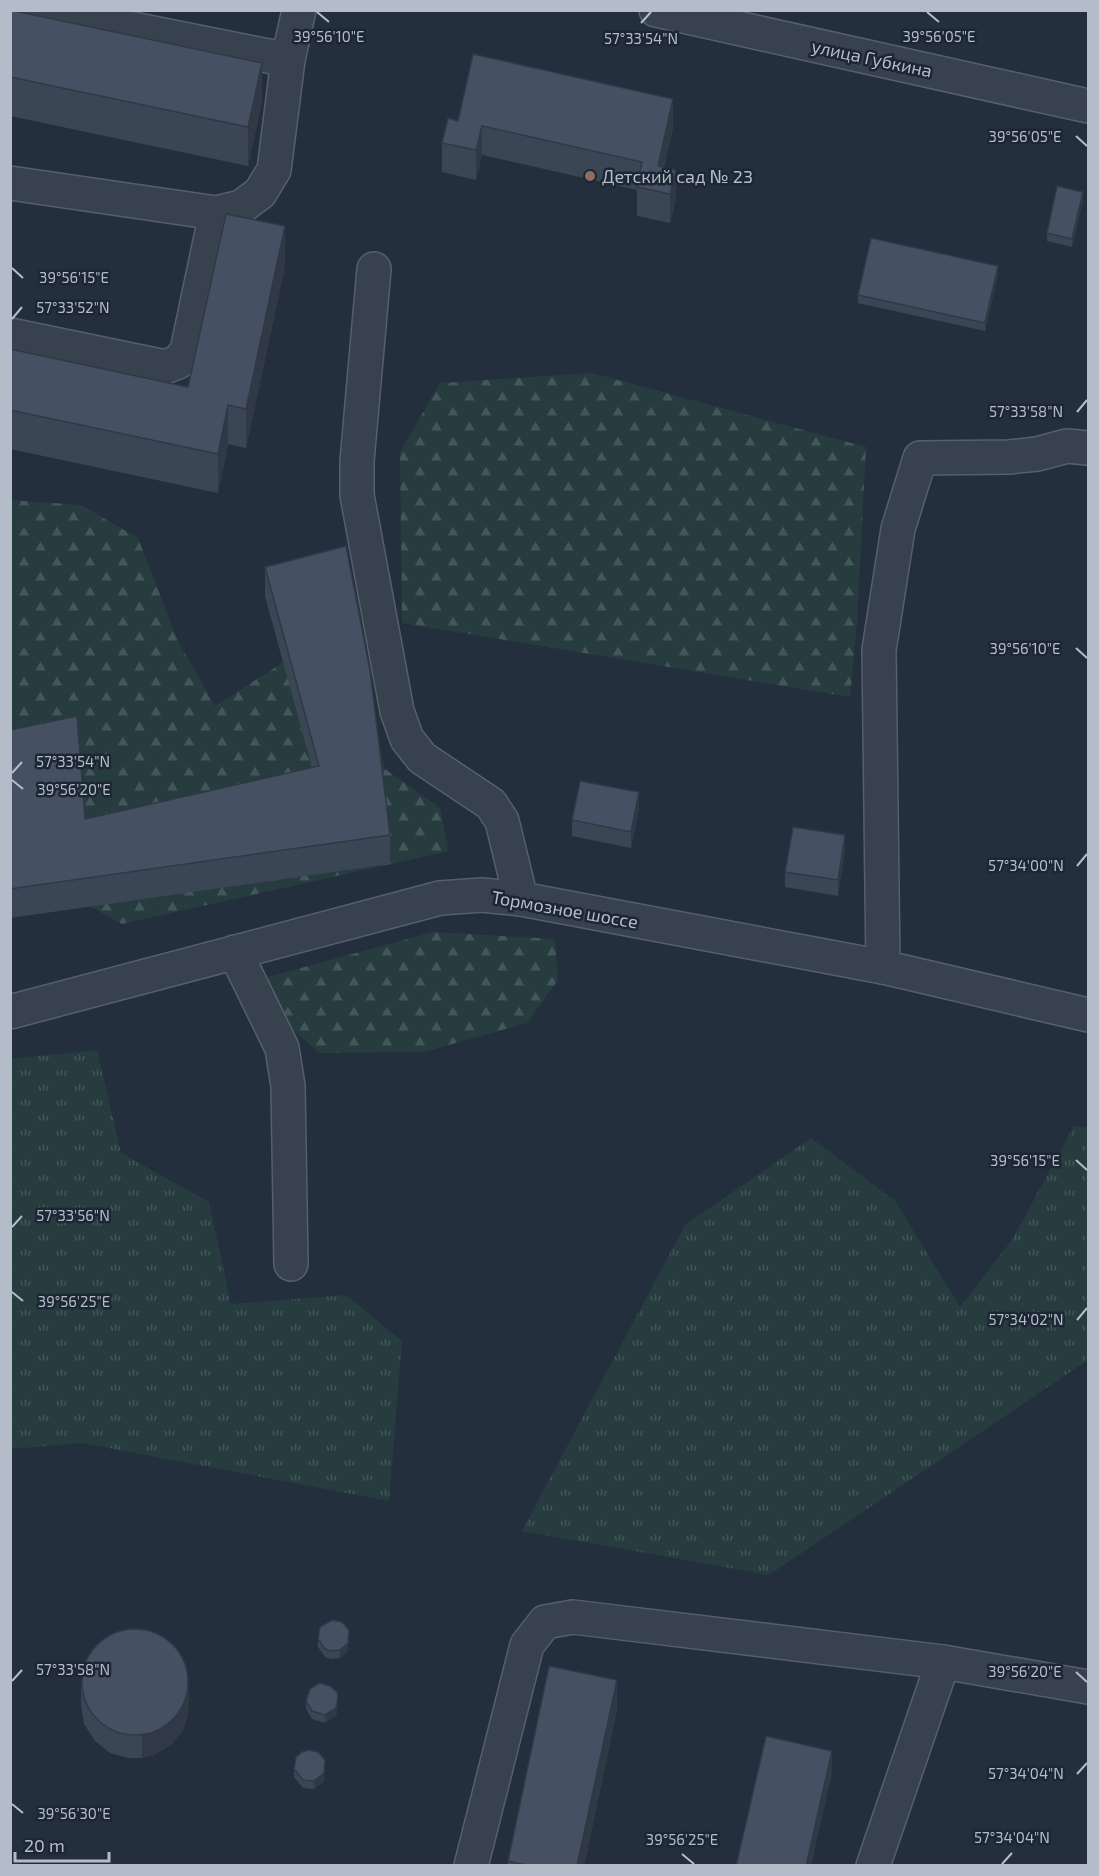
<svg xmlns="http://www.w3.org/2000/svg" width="1099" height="1876" viewBox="0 0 1099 1876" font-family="'Exo 2',sans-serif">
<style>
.grass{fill:url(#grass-tufts)}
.forest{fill:url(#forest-firs)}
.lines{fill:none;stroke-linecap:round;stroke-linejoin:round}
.minor-casing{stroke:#565f6c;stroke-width:36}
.minor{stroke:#38414e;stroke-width:33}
.wall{fill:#3b4654}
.shaded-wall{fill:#303945}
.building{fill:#455162;stroke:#303945;stroke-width:1.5}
.ticks{fill:none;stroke:#b4bcc9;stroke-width:2}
.education-dot{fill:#8d6e63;stroke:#1d2633;stroke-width:2}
.labels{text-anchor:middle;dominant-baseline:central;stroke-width:5;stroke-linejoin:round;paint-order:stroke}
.street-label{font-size:18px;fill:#b4bcc9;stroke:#1d2633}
.poi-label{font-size:18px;fill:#b4bcc9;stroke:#1d2633;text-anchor:start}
.ticks-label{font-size:15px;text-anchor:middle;fill:#b4bcc9;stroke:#1d2633;stroke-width:5;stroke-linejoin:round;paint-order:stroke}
</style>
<defs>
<pattern id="grass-tufts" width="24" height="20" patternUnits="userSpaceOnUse" patternTransform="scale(1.5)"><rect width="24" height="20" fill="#263c3f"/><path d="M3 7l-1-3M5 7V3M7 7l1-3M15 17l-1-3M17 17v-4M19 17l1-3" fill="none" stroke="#435659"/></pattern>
<pattern id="forest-firs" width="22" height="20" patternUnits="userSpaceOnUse" patternTransform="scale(1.5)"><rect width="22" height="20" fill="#263c3f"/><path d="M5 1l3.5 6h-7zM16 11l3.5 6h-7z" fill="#435659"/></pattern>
</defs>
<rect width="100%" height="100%" fill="#242f3e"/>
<!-- grass -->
<g class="grass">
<path d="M 97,1050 L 121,1153 L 209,1202 L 231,1304 L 346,1295 L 402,1341 L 389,1501 L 82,1443 L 11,1449 L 11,1059 Z"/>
<path d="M 1074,1126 L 1088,1128 L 1088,1360 L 769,1575 L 522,1531 L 685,1225 L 811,1138 L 895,1201 L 960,1307 L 1012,1240 Z"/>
</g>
<!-- forest -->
<g class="forest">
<path d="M 592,373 L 866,447 L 857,622 L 850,697 L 402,623 L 400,452 L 440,383 Z"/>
<path d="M 10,500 L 81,505 L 138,538 L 178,641 L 215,706 L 279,665 L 321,622 L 361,654 L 385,769 L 440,808 L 449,851 L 122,924 L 44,881 L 11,881 Z"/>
<path d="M 433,932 L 555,939 L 558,980 L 527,1023 L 424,1052 L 320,1053 L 270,1010 L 268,977 Z"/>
</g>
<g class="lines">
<!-- minor casing -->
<g class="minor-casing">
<g id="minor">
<path d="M 38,10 L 288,60"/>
<path d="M 656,10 L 1088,106"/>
<path d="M 10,183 L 216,213"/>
<path d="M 374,269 L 357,461 L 357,495 L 397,711 L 407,739 L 422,758 L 491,804 L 502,821 L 521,899"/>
<path d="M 10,335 L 165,367 L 178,362 L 187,351 L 216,213 L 241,207 L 260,193 L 274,170 L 288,60 L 299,10"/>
<path d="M 235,952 L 282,1048 L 288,1086 L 291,1264"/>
<path d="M 883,967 L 879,650 L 898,529 L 920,458 L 1009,457 L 1037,454 L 1067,446 L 1088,448"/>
<path d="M 10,1012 L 440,898 L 482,895 L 521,899 L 883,967 L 1088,1015"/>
<path d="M 471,1866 L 527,1645 L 545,1622 L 573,1617 L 943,1662 L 1088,1687"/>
<path d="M 873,1866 L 943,1662"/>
</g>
</g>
<!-- minor -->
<use href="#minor" class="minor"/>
</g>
<!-- wall -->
<g class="wall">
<path d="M 10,10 L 262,102 L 248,166 L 10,116 Z"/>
<path d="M 458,121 L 673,128 L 664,167 L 676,199 L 670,223 L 637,216 L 637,190 L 482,155 L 476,180 L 442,172 L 442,143 Z"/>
<path d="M 1083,200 L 1072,247 L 1047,241 L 1047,233 Z"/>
<path d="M 285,266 L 246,448 L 228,444 L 218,493 L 10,449 L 10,349 L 188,387 Z"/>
<path d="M 998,274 L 985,331 L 858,303 L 858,295 Z"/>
<path d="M 265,567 L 390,835 L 390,864 L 10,918 L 10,730 L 85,819 L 312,768 L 265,596 Z"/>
<path d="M 639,808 L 631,848 L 572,836 L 572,820 Z"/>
<path d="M 845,851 L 838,896 L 785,887 L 785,872 Z"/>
<path d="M 318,1639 L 348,1651 L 340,1658 L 332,1659 L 325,1657 L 318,1647 Z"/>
<path d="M 81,1681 L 189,1705 L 187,1718 L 183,1730 L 171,1745 L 154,1755 L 142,1758 L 129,1758 L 110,1753 L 95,1741 L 84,1724 L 81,1704 Z"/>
<path d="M 306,1701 L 338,1705 L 336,1716 L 325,1723 L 312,1719 L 306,1709 Z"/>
<path d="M 617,1710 L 584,1866 L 508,1866 L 508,1861 Z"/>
<path d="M 294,1769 L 324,1781 L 314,1789 L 303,1788 L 294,1777 Z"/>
</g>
<!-- shaded-wall -->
<g class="shaded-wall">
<path d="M 262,63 L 262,102 L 248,166 L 248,127 Z"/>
<path d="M 673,99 L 673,128 L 658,191 L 658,166 Z"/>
<path d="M 482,126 L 482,155 L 476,180 L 476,150 Z"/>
<path d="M 676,170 L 676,199 L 670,223 L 670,194 Z"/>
<path d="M 1083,192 L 1083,200 L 1072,247 L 1072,239 Z"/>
<path d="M 285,226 L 285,266 L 246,448 L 246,409 Z"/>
<path d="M 998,266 L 998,274 L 985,331 L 985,323 Z"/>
<path d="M 228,405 L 228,444 L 218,493 L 218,454 Z"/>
<path d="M 639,792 L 639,808 L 631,848 L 631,832 Z"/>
<path d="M 845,835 L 845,851 L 838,896 L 838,880 Z"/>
<path d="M 349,1630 L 348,1651 L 340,1658 L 340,1650 Z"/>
<path d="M 617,1680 L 617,1710 L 584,1866 L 577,1866 Z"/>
<path d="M 189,1682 L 189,1705 L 187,1718 L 183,1730 L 171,1745 L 154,1755 L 142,1758 L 142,1735 Z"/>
<path d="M 338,1697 L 338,1705 L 336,1716 L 325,1723 L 325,1715 Z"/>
<path d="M 832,1751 L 832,1774 L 811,1866 L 806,1866 Z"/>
<path d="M 325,1760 L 324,1781 L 314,1789 L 314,1781 Z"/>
</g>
<!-- building -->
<g class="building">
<path d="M 10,10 L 262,63 L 248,127 L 10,77 Z"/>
<path d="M 473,54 L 673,99 L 658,166 L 676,170 L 670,194 L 637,187 L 642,162 L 482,126 L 476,150 L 442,143 L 448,118 L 458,121 Z"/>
<path d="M 1057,186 L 1083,192 L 1072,239 L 1047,233 Z"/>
<path d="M 226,214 L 285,226 L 246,409 L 228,405 L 218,454 L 10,410 L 10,349 L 188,387 Z"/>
<path d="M 871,238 L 998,266 L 985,323 L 858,295 Z"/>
<path d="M 346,546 L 370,670 L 390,835 L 10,889 L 10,730 L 77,716 L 85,819 L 319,766 L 265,567 Z"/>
<path d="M 580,781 L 639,792 L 631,832 L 572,820 Z"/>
<path d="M 793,827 L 845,835 L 838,880 L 785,872 Z"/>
<path d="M 332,1620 L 342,1622 L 349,1630 L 348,1643 L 340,1650 L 332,1651 L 325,1649 L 318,1639 L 320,1627 Z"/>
<circle cx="135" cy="1682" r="53"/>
<path d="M 549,1666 L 617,1680 L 577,1866 L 530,1866 L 508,1861 Z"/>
<path d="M 320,1683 L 330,1686 L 337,1692 L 338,1697 L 336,1708 L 325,1715 L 312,1711 L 306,1701 L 310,1689 Z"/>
<path d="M 766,1736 L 832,1751 L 806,1866 L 736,1866 Z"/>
<path d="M 308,1750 L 318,1752 L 325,1760 L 324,1773 L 314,1781 L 303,1780 L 294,1769 L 296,1757 L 302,1752 Z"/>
</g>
<!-- ticks -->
<path class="ticks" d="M 317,12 L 329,22M 927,12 L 939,22M 641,23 L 651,12M 1076,136 L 1087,146M 12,268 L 23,278M 12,319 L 22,307M 1077,412 L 1087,400M 1076,648 L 1087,658M 12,773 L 22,762M 12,780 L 23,789M 1077,866 L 1087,854M 1076,1160 L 1087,1170M 12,1227 L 22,1216M 12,1292 L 23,1301M 1077,1320 L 1087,1308M 1076,1672 L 1087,1682M 12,1681 L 22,1670M 1077,1774 L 1087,1763M 12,1804 L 23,1813M 682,1854 L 694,1864M 1002,1864 L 1012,1853"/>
<!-- markers -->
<circle class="education-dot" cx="590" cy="176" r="6"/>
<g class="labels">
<!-- street labels -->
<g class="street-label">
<text transform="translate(872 58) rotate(12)">улица Губкина</text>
<text transform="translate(565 909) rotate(10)">Тормозное шоссе</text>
</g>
<!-- poi labels -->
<g class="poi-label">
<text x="602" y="176">Детский сад № 23</text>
</g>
</g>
<g class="ticks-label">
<text x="939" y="42">39°56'05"E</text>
<text x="329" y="42">39°56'10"E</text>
<text x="641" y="44">57°33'54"N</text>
<text x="1025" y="142">39°56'05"E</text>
<text x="74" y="283">39°56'15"E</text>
<text x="73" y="313">57°33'52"N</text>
<text x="1026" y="417">57°33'58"N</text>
<text x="1025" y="654">39°56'10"E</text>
<text x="73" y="767">57°33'54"N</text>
<text x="74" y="795">39°56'20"E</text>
<text x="1026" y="871">57°34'00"N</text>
<text x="1025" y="1166">39°56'15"E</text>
<text x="73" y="1221">57°33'56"N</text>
<text x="74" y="1307">39°56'25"E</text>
<text x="1026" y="1325">57°34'02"N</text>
<text x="73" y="1675">57°33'58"N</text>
<text x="1025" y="1677">39°56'20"E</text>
<text x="1026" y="1779">57°34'04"N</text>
<text x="74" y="1819">39°56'30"E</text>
<text x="1012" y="1843">57°34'04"N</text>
<text x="682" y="1845">39°56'25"E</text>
</g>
<!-- border -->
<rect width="1099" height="1876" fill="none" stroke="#b4bcc9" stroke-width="24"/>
<!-- scale -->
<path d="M15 1852v9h94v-9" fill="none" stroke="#b4bcc9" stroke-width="3"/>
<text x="24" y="1852" font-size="18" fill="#b4bcc9" stroke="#1d2633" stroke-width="4.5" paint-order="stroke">20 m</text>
</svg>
